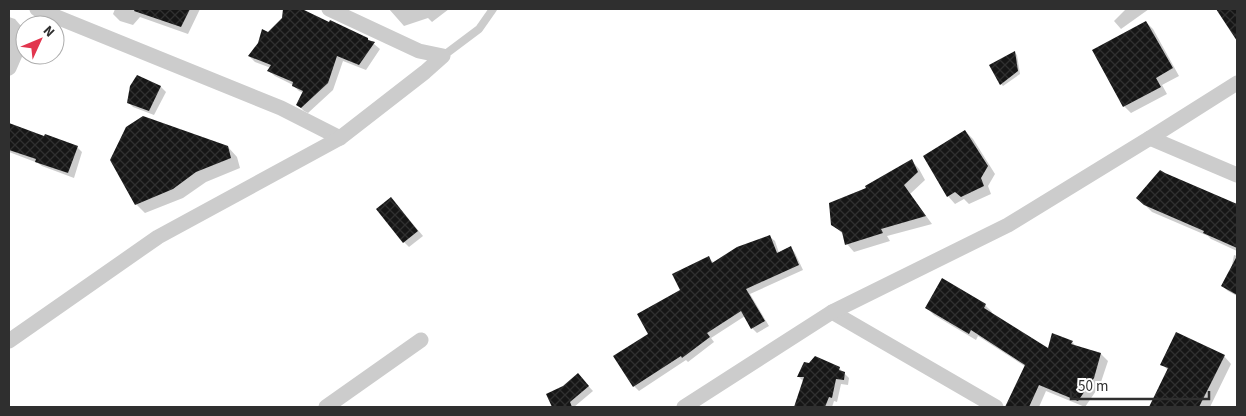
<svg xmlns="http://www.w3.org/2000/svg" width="1246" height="416" viewBox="0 0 1246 416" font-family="'Source Sans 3',sans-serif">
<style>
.shadow{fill:#0003}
.building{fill:url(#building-cross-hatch)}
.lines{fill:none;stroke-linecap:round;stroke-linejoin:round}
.service{stroke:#ccc;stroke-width:8}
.minor{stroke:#ccc;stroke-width:15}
</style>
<defs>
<pattern id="building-cross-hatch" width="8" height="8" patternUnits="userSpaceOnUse" patternTransform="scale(1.25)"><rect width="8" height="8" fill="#161616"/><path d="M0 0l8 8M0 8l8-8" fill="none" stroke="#303030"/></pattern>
</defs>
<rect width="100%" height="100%" fill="#fff"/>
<!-- shadow -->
<g class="shadow">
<path d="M 115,9 L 200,9 L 188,34 L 140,17 L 133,25 L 120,21 L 113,14 Z"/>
<path d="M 285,9 L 299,9 L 330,24 L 368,39 L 380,49 L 366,70 L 343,61 L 333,90 L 308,113 L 304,111 L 298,105 L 304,93 L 299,91 L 293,85 L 275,76 L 269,71 L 271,68 L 255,62 L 249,56 L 283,18 Z"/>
<path d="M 389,9 L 449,9 L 432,22 L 428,18 L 404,26 Z"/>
<path d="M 1126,9 L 1149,9 L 1121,29 L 1114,21 Z"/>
<path d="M 9,17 L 15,19 L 21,26 L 9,59 Z"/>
<path d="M 1146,22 L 1153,29 L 1179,76 L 1162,85 L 1167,94 L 1131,113 L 1124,106 Z"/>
<path d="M 1015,53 L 1017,55 L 1020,74 L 1003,86 L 1001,84 Z"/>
<path d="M 137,77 L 161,87 L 166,92 L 154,115 L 133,107 L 128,102 Z"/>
<path d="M 9,124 L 45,137 L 77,147 L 82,152 L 74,178 L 42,166 L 38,163 L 9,152 Z"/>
<path d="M 965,131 L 973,139 L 995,174 L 988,186 L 991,194 L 969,204 L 964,199 L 955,204 L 948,196 Z"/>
<path d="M 228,147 L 237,157 L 240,168 L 206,182 L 183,198 L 145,213 L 136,204 Z"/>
<path d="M 912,161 L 919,169 L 925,180 L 910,194 L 932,224 L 887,236 L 890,241 L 854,252 L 847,244 L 844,235 L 832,224 L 867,188 Z"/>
<path d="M 1237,199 L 1237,251 L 1211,239 L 1208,236 L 1152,212 L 1144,204 L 1235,205 Z"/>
<path d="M 396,204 L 423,236 L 409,247 L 404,242 Z"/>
<path d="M 770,237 L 775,241 L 779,253 L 791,248 L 795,253 L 803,270 L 750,294 L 769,326 L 757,333 L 752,328 L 745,316 L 711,338 L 714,342 L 688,362 L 686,360 L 639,391 L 634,386 L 650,334 L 682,291 L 708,257 L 714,263 Z"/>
<path d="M 1234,255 L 1237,256 L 1237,296 L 1228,291 L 1222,286 L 1231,270 Z"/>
<path d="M 985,305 L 992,312 L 991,314 L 1048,350 L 1072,342 L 1077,347 L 1101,354 L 1108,361 L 1100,385 L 1085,407 L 1046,391 L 1039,407 L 1012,407 L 1008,404 L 1026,367 L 978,336 L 976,340 L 934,315 L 927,308 Z"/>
<path d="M 1224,356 L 1231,364 L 1210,407 L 1150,407 L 1169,371 L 1162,364 Z"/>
<path d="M 839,368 L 849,378 L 848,385 L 841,384 L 837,402 L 834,401 L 832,407 L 795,407 L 804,382 L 798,376 Z"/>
<path d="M 578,375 L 593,391 L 574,407 L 554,407 L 548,394 L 564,387 Z"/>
</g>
<!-- building -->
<g class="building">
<path d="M 135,9 L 190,9 L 181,27 L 134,11 Z"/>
<path d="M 283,9 L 302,9 L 329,22 L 330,20 L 368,38 L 368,40 L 375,42 L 359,65 L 337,56 L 328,83 L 301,108 L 296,105 L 303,91 L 292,86 L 293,82 L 267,71 L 271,65 L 248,56 L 258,43 L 262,29 L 268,32 L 282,18 Z"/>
<path d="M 1216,9 L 1237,9 L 1237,41 Z"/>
<path d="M 1146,21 L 1173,68 L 1156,78 L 1161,87 L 1123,107 L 1092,50 Z"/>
<path d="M 1015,51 L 1018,71 L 1000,85 L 989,65 Z"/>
<path d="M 137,75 L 161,86 L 149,111 L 127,103 L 130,86 Z"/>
<path d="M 143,116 L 228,146 L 231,158 L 196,172 L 173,189 L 135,205 L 110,160 L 126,127 Z"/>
<path d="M 9,123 L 44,136 L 45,134 L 78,146 L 68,173 L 35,162 L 36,159 L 9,150 Z"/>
<path d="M 965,130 L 988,166 L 981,178 L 984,186 L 961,197 L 955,192 L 947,197 L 923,156 Z"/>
<path d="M 912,159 L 918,172 L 904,185 L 926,216 L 881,229 L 883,233 L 845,245 L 842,232 L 831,225 L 829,203 L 866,188 L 865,186 Z"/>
<path d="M 1160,170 L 1165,173 L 1237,204 L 1237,248 L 1203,233 L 1204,231 L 1144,205 L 1136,198 Z"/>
<path d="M 391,197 L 418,231 L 403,243 L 376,209 Z"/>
<path d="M 770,235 L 777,253 L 791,246 L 799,265 L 746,289 L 765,321 L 751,329 L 741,311 L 707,333 L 710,337 L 682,358 L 681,356 L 633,387 L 613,356 L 648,334 L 637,314 L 680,290 L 672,274 L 709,256 L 712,263 L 737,247 Z"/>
<path d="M 1237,256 L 1237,295 L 1221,286 Z"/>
<path d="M 942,278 L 986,304 L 984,308 L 1048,348 L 1052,333 L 1073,341 L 1071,344 L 1101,353 L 1094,378 L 1078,401 L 1039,385 L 1029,407 L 1005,407 L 1025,365 L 971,330 L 969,334 L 925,308 Z"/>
<path d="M 1176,332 L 1225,355 L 1199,407 L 1149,407 L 1168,368 L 1160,365 Z"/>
<path d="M 815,356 L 840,367 L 839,370 L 845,372 L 844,380 L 836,379 L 832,398 L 829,397 L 825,407 L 794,407 L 804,377 L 797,377 L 804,362 L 809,363 Z"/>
<path d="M 578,373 L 589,386 L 570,402 L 572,407 L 552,407 L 546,394 L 563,386 Z"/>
</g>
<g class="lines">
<!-- service -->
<path class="service" d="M 443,56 L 479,29 L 493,9"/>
<!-- minor -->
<g class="minor">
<path d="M 37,9 L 281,108 L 340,138"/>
<path d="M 9,68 L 25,31"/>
<path d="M 1150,138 L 1237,175"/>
<path d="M 832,312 L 996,407"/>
<path d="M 9,341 L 158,237 L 340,138 L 425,72 L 443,56 L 419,51 L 329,9"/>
<path d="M 326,407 L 421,340"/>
<path d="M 684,407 L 832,312 L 1008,225 L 1150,138 L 1237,83"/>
</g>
</g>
<!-- border -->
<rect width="1246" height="416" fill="none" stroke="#2f2f2f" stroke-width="20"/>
<!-- north arrow -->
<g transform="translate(40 40) rotate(46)"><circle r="24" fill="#ffffff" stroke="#acacac"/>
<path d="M0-4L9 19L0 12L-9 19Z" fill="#e2354e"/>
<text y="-8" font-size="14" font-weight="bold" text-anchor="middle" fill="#2f2f2f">N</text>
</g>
<!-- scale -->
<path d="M1071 391v8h138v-8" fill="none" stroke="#2f2f2f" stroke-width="2.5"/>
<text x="1078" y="391" font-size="15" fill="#2f2f2f" stroke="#ffffff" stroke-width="4" paint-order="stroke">50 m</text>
</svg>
